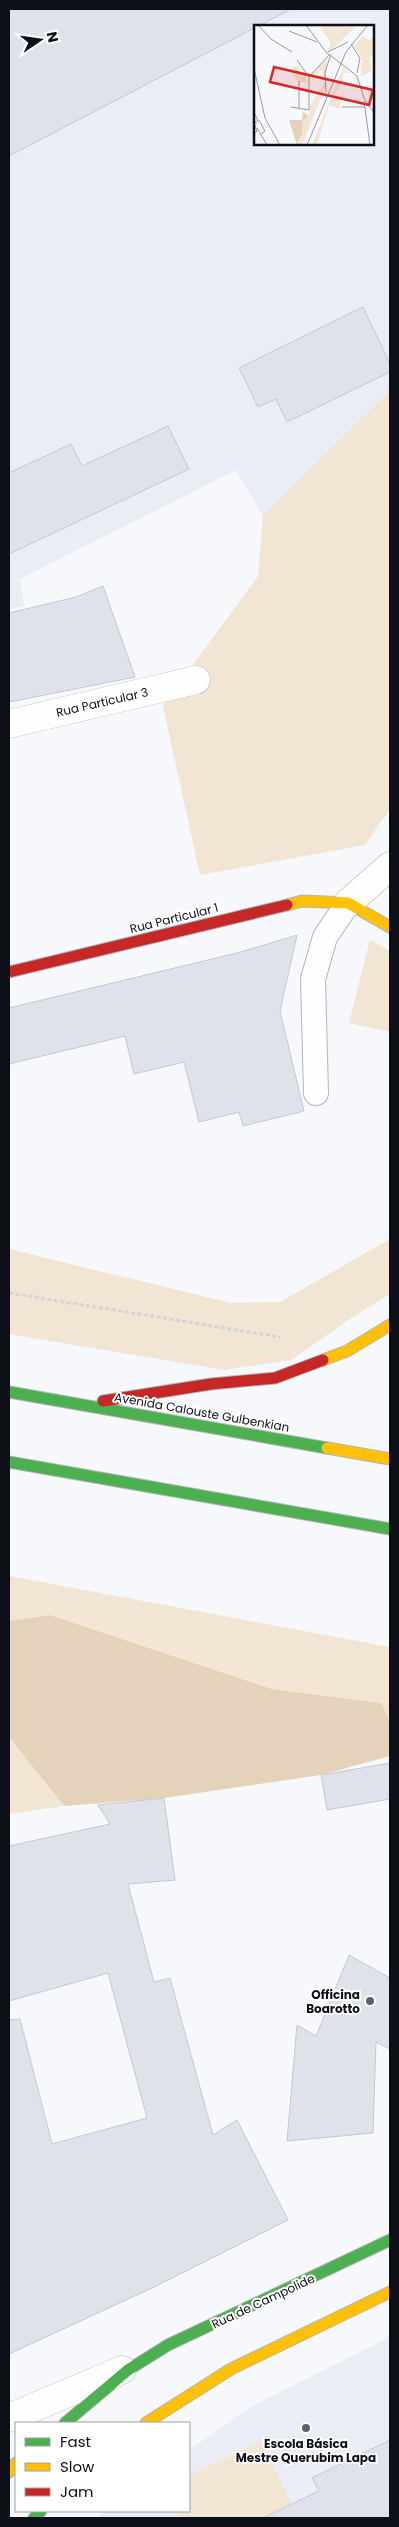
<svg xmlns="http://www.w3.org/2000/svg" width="399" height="2527" viewBox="0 0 399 2527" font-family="Poppins,sans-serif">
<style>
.built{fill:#eaecf6;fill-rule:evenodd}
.green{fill:#f2e5d4}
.forest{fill:#e4d3ba}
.building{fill:#dfe2eb;stroke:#c6c8cf}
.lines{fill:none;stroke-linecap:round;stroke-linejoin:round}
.lane-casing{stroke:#b2b4ba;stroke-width:26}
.street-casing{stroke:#b2b4ba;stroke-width:29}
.fast-casing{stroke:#b2b4ba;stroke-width:13}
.slow-casing{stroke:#b2b4ba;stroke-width:13}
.jam-casing{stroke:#b2b4ba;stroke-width:13}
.path{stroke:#d3d4d6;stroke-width:3;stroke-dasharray:4 2.5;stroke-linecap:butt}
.lane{stroke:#fefefe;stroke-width:24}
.street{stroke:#fefefe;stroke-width:28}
.fast{stroke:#4caf50;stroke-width:11}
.slow{stroke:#ffc107;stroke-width:11}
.jam{stroke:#c62828;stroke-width:11}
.poi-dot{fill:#5e6167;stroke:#fff;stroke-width:2}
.labels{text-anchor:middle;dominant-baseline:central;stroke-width:4;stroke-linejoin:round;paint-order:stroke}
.street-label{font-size:12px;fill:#0c0f18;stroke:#fff}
.poi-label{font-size:12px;font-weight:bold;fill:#0c0f18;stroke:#fff;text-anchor:end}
.inset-road{fill:none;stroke:#999ba0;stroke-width:1}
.view{fill:#d62828;fill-opacity:0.15;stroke:#d62828;stroke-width:2.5}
.inset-edge{fill:none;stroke:#0c0f18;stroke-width:2.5}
</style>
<rect width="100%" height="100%" fill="#f7f8fb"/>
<!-- built -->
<g class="built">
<path d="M 9,9 L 390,9 L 390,390 L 263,516 L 236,470 L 20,579 L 24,606 L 9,609 ZM 255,26 L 373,26 L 373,144 L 255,144 Z"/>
<path d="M 390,2337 L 390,2518 L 97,2518 L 105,2511 L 189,2511 L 189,2450 L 254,2405 Z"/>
</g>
<!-- green -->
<g class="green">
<path d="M 390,390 L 390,809 L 365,845 L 200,875 L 163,706 L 258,576 L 263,516 Z"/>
<path d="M 370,940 L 390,951 L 390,1032 L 349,1023 Z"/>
<path d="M 390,1239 L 390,1294 L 353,1317 L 291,1360 L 223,1370 L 9,1334 L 9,1249 L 231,1303 L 280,1302 Z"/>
<path d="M 9,1576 L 390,1647 L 390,1723 L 382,1703 L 272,1689 L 50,1615 L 9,1621 Z"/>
<path d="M 9,1737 L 64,1806 L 9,1814 Z"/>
<path d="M 261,2441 L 292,2504 L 262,2518 L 180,2518 L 176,2511 L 189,2511 L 189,2476 Z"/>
</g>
<!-- forest -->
<path class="forest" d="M 50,1615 L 272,1689 L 382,1703 L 390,1723 L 390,1756 L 321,1775 L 164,1798 L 64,1806 L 9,1737 L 9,1621 Z"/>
<!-- building -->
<g class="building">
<path d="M 9,9 L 291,9 L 9,156 Z"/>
<path d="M 363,307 L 390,364 L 390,372 L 287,422 L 276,399 L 258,407 L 239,368 Z"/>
<path d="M 168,426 L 189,469 L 9,554 L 9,473 L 71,444 L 82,466 Z"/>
<path d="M 103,586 L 135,677 L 9,702 L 9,613 L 76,597 Z"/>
<path d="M 297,935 L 280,1011 L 304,1111 L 243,1126 L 239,1112 L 199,1122 L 184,1062 L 134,1074 L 125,1036 L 9,1064 L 9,1008 L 241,952 Z"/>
<path d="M 390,1763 L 390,1799 L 327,1810 L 321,1775 Z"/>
<path d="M 164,1798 L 175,1880 L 128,1884 L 154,1982 L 170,1978 L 213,2135 L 237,2120 L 288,2220 L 152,2288 L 9,2354 L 9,2020 L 20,2019 L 52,2144 L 147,2118 L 108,1973 L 9,2001 L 9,1846 L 110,1824 L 98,1805 Z"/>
<path d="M 349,1955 L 390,1978 L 390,2049 L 376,2042 L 373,2133 L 287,2141 L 297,2025 L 316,2036 Z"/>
<path d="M 390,2440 L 390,2518 L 263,2518 L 319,2491 L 312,2478 Z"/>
</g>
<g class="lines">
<!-- lane casing -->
<g class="lane-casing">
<path id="lane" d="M 316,1093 L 313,979 L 325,937 L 348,903"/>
</g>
<!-- street casing -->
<g class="street-casing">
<g id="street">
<path d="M 9,724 L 196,680"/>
<path d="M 348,903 L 390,866"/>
<path d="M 9,2418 L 122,2370"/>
</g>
</g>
<!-- fast casing -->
<g class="fast-casing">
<g id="fast">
<path d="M 9,1392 L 327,1448"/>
<path d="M 9,1462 L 390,1529"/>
<path d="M 65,2423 L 128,2370 L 168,2345 L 390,2240"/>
<path d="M 34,2518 L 41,2511"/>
</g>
</g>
<!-- slow casing -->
<g class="slow-casing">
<g id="slow">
<path d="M 287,905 L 302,901 L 348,903 L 390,927"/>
<path d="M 323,1360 L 347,1351 L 390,1325"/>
<path d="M 327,1448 L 390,1459"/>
<path d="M 146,2423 L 231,2369 L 390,2292"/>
<path d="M 9,2472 L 16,2463"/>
</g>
</g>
<!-- jam casing -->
<g class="jam-casing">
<g id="jam">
<path d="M 9,972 L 287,905"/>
<path d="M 103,1401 L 211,1384 L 275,1378 L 323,1360"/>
</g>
</g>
<!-- path -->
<path class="path" d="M 9,1293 L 280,1337"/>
<!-- lane -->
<use href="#lane" class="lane"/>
<!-- street -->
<use href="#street" class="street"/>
<!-- fast -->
<use href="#fast" class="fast"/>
<!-- slow -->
<use href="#slow" class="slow"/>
<!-- jam -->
<use href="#jam" class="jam"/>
</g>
<!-- markers -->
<g class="poi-dot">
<circle cx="370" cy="2001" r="5"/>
<circle cx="306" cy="2428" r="5"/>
</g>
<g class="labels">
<!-- street labels -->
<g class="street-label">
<text transform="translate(102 702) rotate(-13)">Rua Particular 3</text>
<text transform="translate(174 918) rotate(-14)">Rua Particular 1</text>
<text transform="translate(202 1412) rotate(10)">Avenida Calouste Gulbenkian</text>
<text transform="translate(263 2301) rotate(-25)">Rua de Campolide</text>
</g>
<!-- poi labels -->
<g class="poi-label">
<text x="360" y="1994">Officina<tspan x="360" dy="14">Boarotto</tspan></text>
<text x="306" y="2443" text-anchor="middle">Escola Básica<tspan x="306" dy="14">Mestre Querubim Lapa</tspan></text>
</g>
</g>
<!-- overview -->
<g transform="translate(254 25)">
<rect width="120" height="120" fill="#f7f8fb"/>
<path d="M 70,0 L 103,0 L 78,25 L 74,25 L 77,18 L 67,3 ZM 109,11 L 115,15 L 120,11 L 120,30 L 115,32 L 118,45 L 107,52 L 108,32 L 100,22 ZM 73,33 L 72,61 L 48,120 L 45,120 L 49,95 L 55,92 L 56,81 L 70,58 L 68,44 L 59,53 L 56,51 ZM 45,40 L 45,47 L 53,51 L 52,57 L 45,57 L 35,45 ZM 89,43 L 95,48 L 89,48 L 88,57 L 80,70 L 87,71 L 86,84 L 75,80 L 63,120 L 58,120 Z" fill="#f2e5d4"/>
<path d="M 49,86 L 55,92 L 49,95 L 48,108 L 43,120 L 35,95 L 48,95 Z" fill="#e4d3ba"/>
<path class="inset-road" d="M 4,0 L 17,14 L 38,27M 52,0 L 72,27 L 103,51 L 110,73 L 120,88M 35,6 L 63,17M 97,19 L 106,33 L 103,48M 74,27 L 94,17M 43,35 L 55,52M 0,43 L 11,93 L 26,120M 55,52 L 75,30M 45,56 L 45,83M 72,67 L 71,47 L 77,29M 110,76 L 116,120M 37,82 L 55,85 L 55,52M 88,82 L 111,82M 0,87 L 4,96 L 0,98 L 3,106 L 0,109M 5,95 L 11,106 L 7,109M 3,103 L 13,120M 53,120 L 92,27 L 114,0"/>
<path class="view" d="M 20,42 L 119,65 L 115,80 L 16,57 Z"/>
<rect width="120" height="120" class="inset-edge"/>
</g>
<!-- border -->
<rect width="399" height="2527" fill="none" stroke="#0c0f18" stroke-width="20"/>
<!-- legend -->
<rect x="15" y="2422" width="175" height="90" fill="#ffffff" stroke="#9e9fa3"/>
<rect x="25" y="2438" width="25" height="8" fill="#4caf50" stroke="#9e9fa3"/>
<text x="60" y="2447" font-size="15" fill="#0c0f18">Fast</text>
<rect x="25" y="2463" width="25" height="8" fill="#ffc107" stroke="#9e9fa3"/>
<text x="60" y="2472" font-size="15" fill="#0c0f18">Slow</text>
<rect x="25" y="2488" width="25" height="8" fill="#c62828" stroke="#9e9fa3"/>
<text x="60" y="2497" font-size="15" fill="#0c0f18">Jam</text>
<!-- north arrow -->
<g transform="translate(40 40) rotate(77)" stroke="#ffffff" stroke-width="4" paint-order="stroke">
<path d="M0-4L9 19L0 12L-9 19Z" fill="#0c0f18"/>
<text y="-8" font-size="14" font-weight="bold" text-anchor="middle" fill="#0c0f18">N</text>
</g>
</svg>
